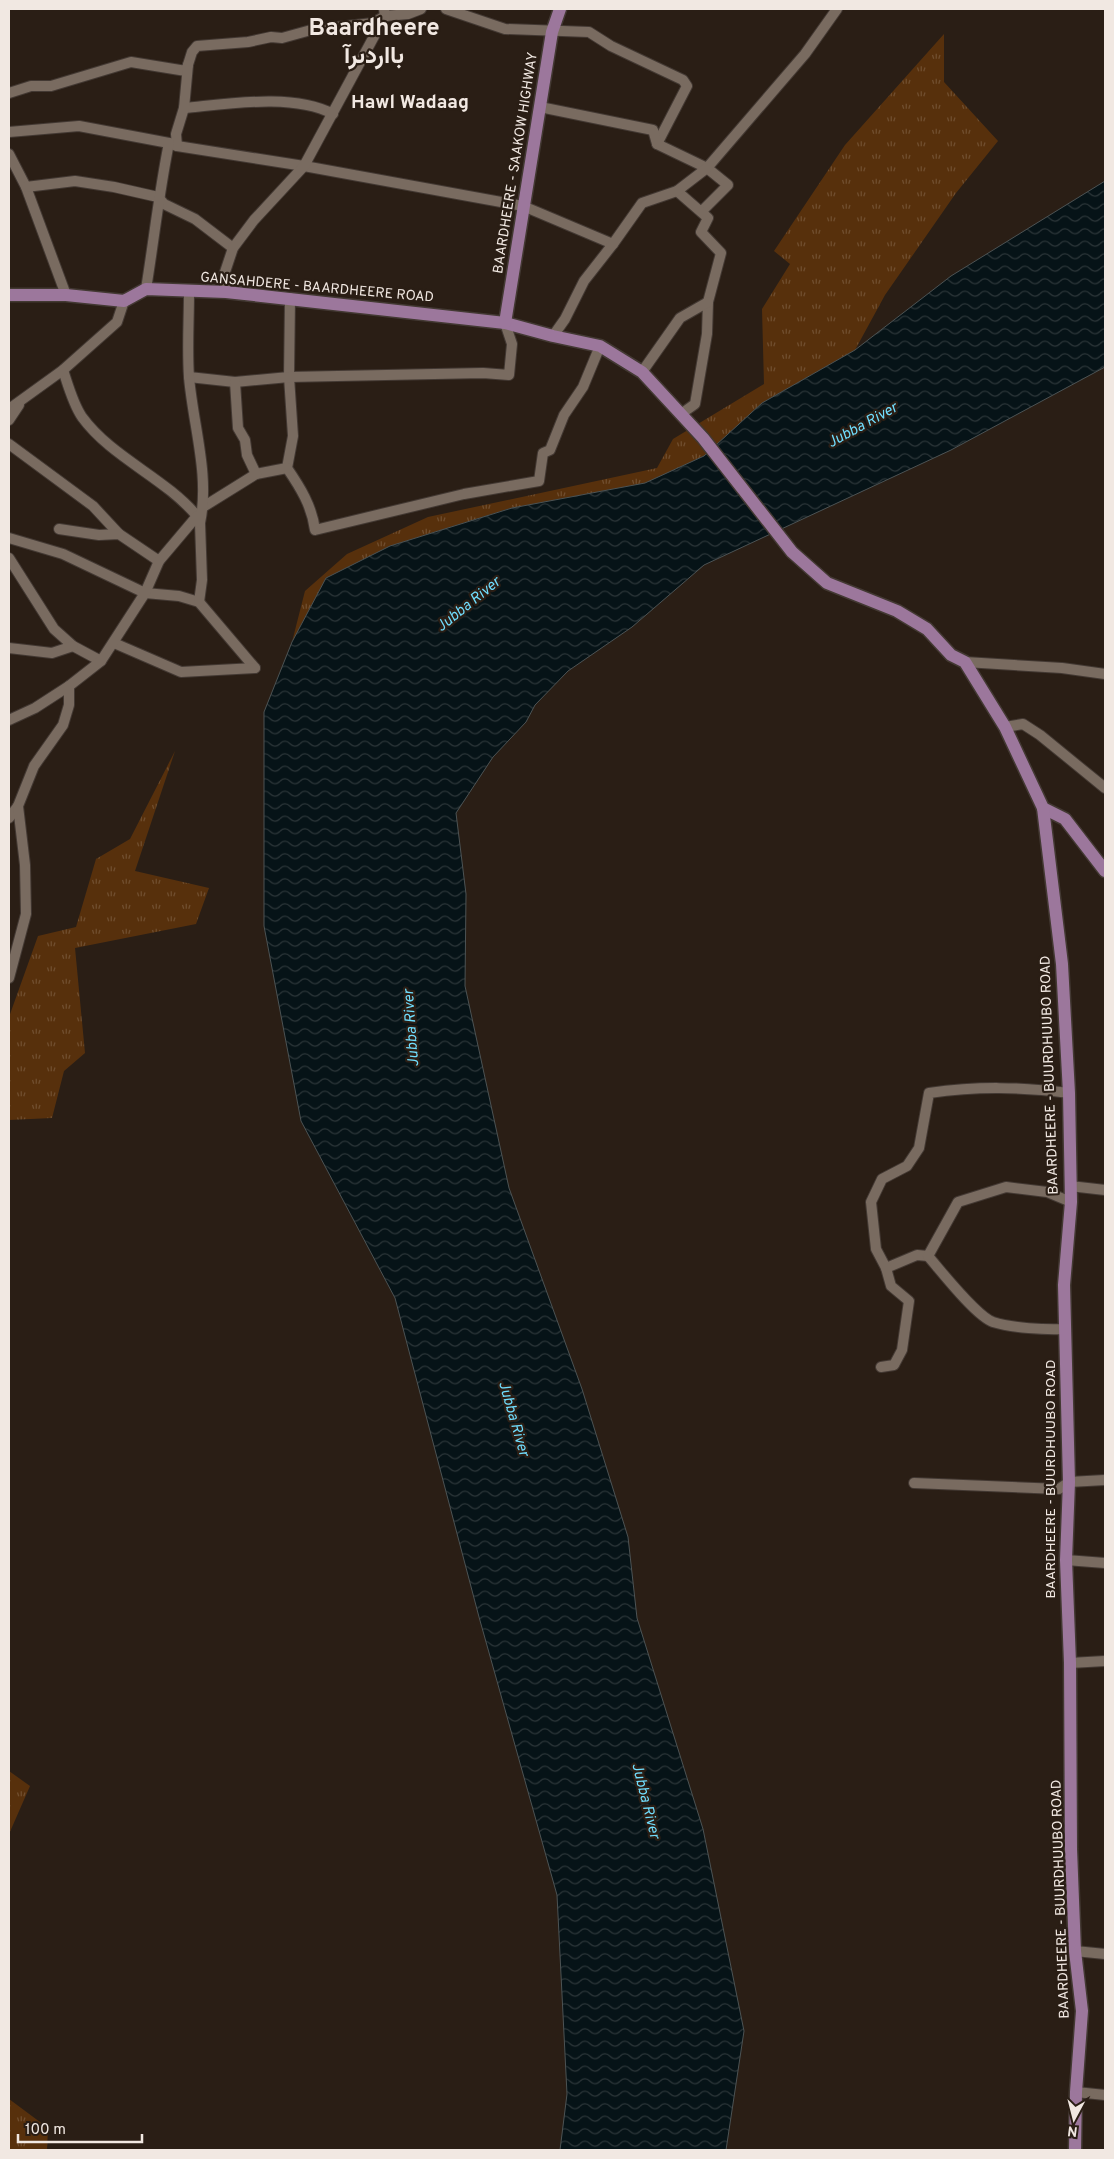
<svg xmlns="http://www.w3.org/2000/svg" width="1114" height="2159" viewBox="0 0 1114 2159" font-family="Overpass,Vazirmatn,sans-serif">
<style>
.grass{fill:url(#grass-tufts)}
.water{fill:url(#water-waves);stroke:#4c5354}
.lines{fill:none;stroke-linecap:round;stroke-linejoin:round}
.minor-casing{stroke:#433933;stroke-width:12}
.major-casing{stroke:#433933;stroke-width:15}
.minor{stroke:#796b60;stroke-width:10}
.major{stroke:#9c779c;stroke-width:12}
.labels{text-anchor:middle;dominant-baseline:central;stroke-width:4.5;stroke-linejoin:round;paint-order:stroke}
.street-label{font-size:14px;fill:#f1e8e2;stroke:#2a1e15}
.water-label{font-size:15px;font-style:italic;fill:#70ddfd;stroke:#2a1e15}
.district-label{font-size:19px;font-weight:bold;fill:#f1e8e2;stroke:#2a1e15}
.town-label{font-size:24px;font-weight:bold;fill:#f1e8e2;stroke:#2a1e15}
</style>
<defs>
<pattern id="grass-tufts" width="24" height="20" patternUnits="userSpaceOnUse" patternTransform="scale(1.25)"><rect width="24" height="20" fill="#57300c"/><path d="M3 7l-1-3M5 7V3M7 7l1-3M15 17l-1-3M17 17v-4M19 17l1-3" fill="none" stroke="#704e2f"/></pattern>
<pattern id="water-waves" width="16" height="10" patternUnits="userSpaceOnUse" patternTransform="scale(1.25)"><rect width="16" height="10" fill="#061317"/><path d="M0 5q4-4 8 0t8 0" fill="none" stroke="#2b3538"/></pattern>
</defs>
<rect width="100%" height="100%" fill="#2a1e15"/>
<!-- grass -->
<g class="grass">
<path d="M 944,34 L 944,82 L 998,141 L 956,193 L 885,295 L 855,350 L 762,403 L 704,456 L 645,483 L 511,508 L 390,546 L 326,578 L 292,642 L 305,591 L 347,554 L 428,517 L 657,468 L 673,439 L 764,384 L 762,309 L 790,264 L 774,251 L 845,145 Z"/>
<path d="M 175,751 L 135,871 L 209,888 L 196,924 L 75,948 L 85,1053 L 64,1071 L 52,1118 L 9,1120 L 9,1017 L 38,936 L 76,927 L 96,859 L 130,839 Z"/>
<path d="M 9,1771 L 30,1786 L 9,1834 Z"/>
<path d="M 9,2099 L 48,2128 L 47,2150 L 9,2150 Z"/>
</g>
<!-- water -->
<path class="water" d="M 1105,181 L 1105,367 L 951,450 L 704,565 L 632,627 L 568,671 L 535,705 L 526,722 L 493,757 L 456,813 L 466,894 L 465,986 L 509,1188 L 582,1389 L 628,1537 L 637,1618 L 703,1829 L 744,2031 L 726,2150 L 560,2150 L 567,2094 L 557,1895 L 479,1617 L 395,1298 L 301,1121 L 264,926 L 264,712 L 292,642 L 326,578 L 390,546 L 512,508 L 645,483 L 704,456 L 762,403 L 855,350 L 951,276 Z"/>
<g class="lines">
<!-- minor casing -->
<g class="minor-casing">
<g id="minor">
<path d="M 446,9 L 505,29 L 589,32 L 611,46 L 683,80 L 687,86 L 657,144"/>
<path d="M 9,93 L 31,86 L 51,86 L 131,62 L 186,71 L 192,52 L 197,46 L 248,42 L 271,37 L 282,38 L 311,30 L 373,23 L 385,16 L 408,14 L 421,9"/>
<path d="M 540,107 L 653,130 L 657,144 L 707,168 L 728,185 L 702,211"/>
<path d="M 184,108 C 228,104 293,93 333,114"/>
<path d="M 9,132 L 79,126 L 169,143 L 177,146 L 304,166 L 523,206 L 613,244"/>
<path d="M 177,146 L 176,134 L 184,108 L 188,65"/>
<path d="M 9,154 L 26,187 L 66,295"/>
<path d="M 26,187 L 75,181 L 114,187 L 158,197 L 164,204 L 195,219 L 233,248"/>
<path d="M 677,191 L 708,218 L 701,232 L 721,253 L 708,302 L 707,334 L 695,404 L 681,414"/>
<path d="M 146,289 C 154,240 159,192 169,143"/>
<path d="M 226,292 L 224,275 L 233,248 L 254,220 L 304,166 L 385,16 L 384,9"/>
<path d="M 290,298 L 289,377 L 293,436 L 287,468 C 300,487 312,506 315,530 L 464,494 L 539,481 L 543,453 L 550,450 L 564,415 L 583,387 L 600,346"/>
<path d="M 553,336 L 565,319 L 584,281 L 613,244 L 642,203 L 677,191 L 707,168 L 805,54 L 837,9"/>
<path d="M 63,370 C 68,385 73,404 82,417 C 112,458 164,477 197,516"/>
<path d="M 642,372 L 680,318 L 708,302"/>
<path d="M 189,377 L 235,382 L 289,377 L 483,373 L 509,375 L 512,344 L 505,323"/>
<path d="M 9,409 L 63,370 L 117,322 L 124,301"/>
<path d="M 9,420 L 19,405"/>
<path d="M 9,444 L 93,506 L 119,534"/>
<path d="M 256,474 L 287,468"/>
<path d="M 203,507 L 256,474 L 247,455 L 245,440 L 238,428 L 235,382"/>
<path d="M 59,529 L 99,535 L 119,534 L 159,561"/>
<path d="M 9,538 L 63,554 L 145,593 L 179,596 L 199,602 L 255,668"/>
<path d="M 9,558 L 54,629 L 73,646 L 101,661"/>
<path d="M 199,602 L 202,580 L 200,523"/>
<path d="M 114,643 L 181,672 L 255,668"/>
<path d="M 9,648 L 52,653 L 73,646"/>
<path d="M 965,662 L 1062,668 L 1105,674"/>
<path d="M 9,720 L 35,708 L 69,686"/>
<path d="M 1005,727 L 1023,724 L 1040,735 L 1105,788"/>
<path d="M 9,818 L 18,806"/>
<path d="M 9,978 L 26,914 L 25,865 L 18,806 L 34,766 L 63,725 L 69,705 L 69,686 L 101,661 L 145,593 L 159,561 L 197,516 L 200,523 C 210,475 193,425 189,377 C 187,349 189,320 189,292"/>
<path d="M 1070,1186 L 1105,1190"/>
<path d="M 886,1268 L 917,1255 L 928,1256"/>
<path d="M 1065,1329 C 1045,1330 1012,1328 993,1322 C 976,1316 941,1271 928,1256 L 958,1202 L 1006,1187 L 1047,1192 L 1071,1202"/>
<path d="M 881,1367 L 894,1365 L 902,1350 L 909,1301 L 891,1286 L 886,1268 L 876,1249 L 871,1202 L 882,1179 L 907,1166 L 919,1148 L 929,1093 C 978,1086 1020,1087 1069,1093"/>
<path d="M 914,1483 L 1059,1489 L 1069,1482 L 1105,1480"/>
<path d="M 1066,1560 L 1105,1563"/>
<path d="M 1070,1663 L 1105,1661"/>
<path d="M 1075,1951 L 1105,1954"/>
<path d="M 1076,2092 L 1105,2095"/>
</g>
</g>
<!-- major casing -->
<g class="major-casing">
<g id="major">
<path d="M 9,295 L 66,295 L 124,301 L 146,289 L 226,292 L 505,323 L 553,336 L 600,346 L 642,372 L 703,438 L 792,552 L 827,583 L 897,611 L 927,629 L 951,655 L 965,662 L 1005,727 L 1043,808 L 1065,819 L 1105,871"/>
<path d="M 505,323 L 552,32 L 560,9"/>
<path d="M 1043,808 L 1062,964 L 1069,1093 L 1071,1202 L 1064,1285 L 1069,1482 L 1066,1560 L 1070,1663 L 1071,1849 L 1075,1951 L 1082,2011 L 1076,2092 L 1075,2150"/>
</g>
</g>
<!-- minor -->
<use href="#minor" class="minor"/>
<!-- major -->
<use href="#major" class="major"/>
</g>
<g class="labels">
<!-- street labels -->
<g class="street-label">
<text transform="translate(516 163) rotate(-81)">BAARDHEERE - SAAKOW HIGHWAY</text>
<text transform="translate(317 288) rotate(5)">GANSAHDERE - BAARDHEERE ROAD</text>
<text transform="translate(1050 1075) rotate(-92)">BAARDHEERE - BUURDHUUBO ROAD</text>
<text transform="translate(1051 1479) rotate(-90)">BAARDHEERE - BUURDHUUBO ROAD</text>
<text transform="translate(1061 1899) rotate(-92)">BAARDHEERE - BUURDHUUBO ROAD</text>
</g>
<!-- water labels -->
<g class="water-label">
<text transform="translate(863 426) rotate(-29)">Jubba River</text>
<text transform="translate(469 605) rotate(-39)">Jubba River</text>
<text transform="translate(412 1028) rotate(-94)">Jubba River</text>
<text transform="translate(513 1419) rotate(74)">Jubba River</text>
<text transform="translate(645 1801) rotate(76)">Jubba River</text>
</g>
<!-- district labels -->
<g class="district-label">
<text x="410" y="103">Hawl Wadaag</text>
</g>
<!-- town labels -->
<g class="town-label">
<text x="374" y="29">Baardheere<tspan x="374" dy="28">بااردىرآ</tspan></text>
</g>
</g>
<!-- border -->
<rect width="1114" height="2159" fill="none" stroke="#f1e8e2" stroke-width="20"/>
<!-- north arrow -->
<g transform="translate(1074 2119) rotate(187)" stroke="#2a1e15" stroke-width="4" paint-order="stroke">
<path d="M0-4L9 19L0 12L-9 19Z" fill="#f1e8e2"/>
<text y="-8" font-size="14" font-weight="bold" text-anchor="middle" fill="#f1e8e2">N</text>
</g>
<!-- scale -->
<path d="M18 2134v8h124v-8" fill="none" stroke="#f1e8e2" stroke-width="2.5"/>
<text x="25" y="2134" font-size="15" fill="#f1e8e2" stroke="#2a1e15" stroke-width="4" paint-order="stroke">100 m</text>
</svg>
